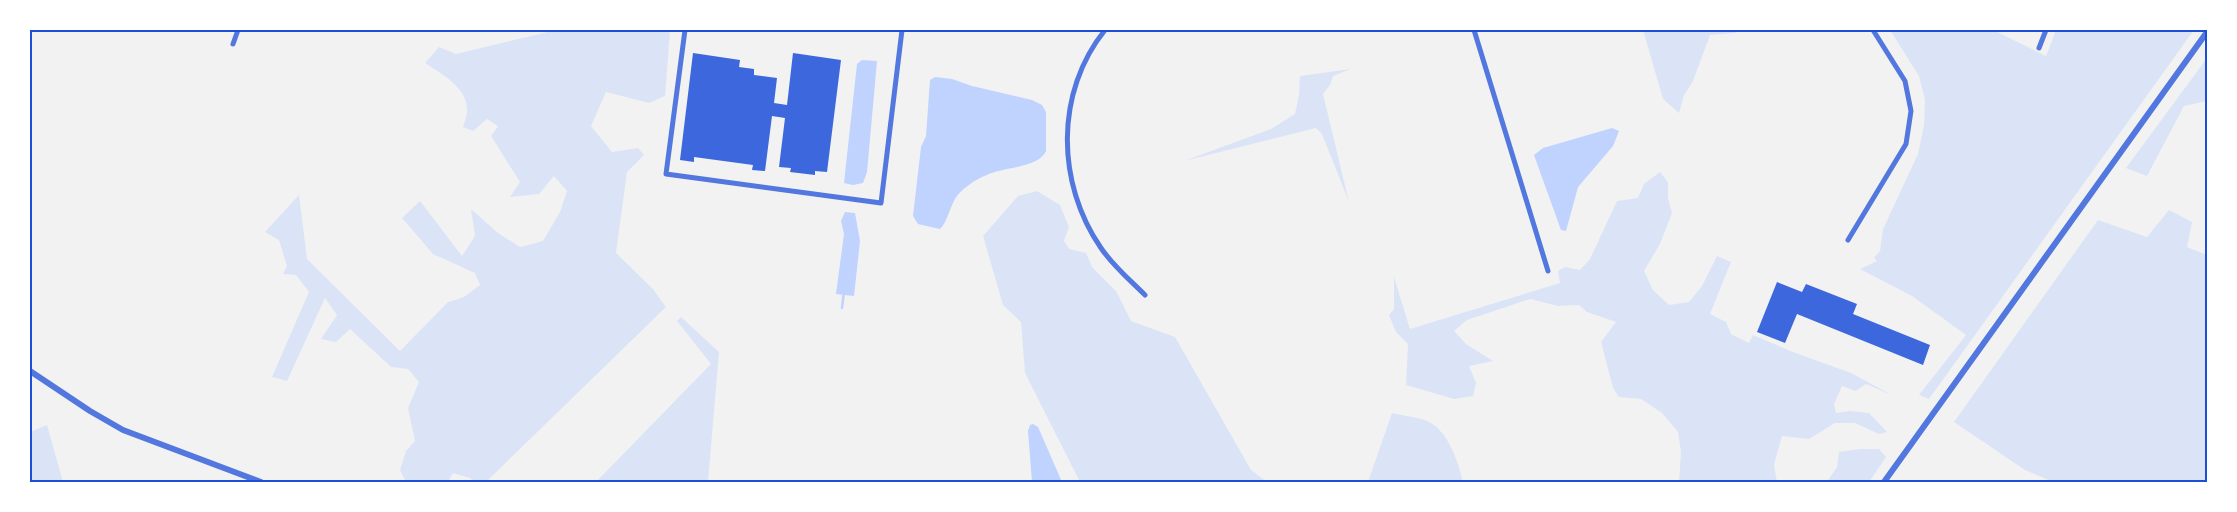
<svg xmlns="http://www.w3.org/2000/svg" width="2237" height="512" viewBox="0 0 2237 512" font-family="'Playfair Display',serif">
<style>
.green{fill:#dbe4f7}
.water{fill:#bfd3fe}
.lines{fill:none;stroke-linecap:round;stroke-linejoin:round}
.stream{stroke:#bfd3fe;stroke-width:2.5}
.building{fill:#3d67dc}
.minor{stroke:#5277de;stroke-width:5}
.tertiary{stroke:#5277de;stroke-width:6}
.neatline{fill:none;stroke:#1d4ed8;stroke-width:2}
</style>
<rect width="100%" height="100%" fill="#f2f2f2"/>
<!-- green -->
<g class="green">
<path d="M 556,30 L 670,30 L 665,96 L 649,103 L 606,92 L 591,126 L 612,152 L 638,148 L 644,155 L 627,172 L 616,253 L 653,289 L 666,307 L 486,482 L 474,482 L 470,478 L 453,473 L 448,482 L 406,482 L 400,470 L 406,451 L 415,441 L 408,408 L 419,382 L 408,369 L 391,367 L 350,329 L 336,342 L 321,339 L 337,315 L 325,298 L 287,381 L 272,377 L 309,292 L 296,275 L 283,274 L 287,266 L 279,240 L 265,232 L 299,195 L 307,259 L 400,351 L 448,302 L 464,297 L 480,285 L 475,273 L 433,254 L 402,218 L 420,201 L 462,256 L 475,236 L 471,209 L 498,233 L 520,247 L 543,241 L 560,212 L 567,191 L 554,176 L 539,194 L 510,197 L 520,182 L 491,136 L 498,126 L 487,119 L 473,131 L 463,127 C 464,122 467,117 467,112 C 469,88 441,74 425,63 L 439,47 L 456,54 Z"/>
<path d="M 1643,30 L 1738,30 L 1736,33 L 1710,35 L 1693,81 L 1684,95 L 1679,113 L 1663,99 Z"/>
<path d="M 1890,30 L 1993,30 L 2046,56 L 2056,30 L 2194,30 L 1929,399 L 1919,395 L 1966,335 L 1912,296 L 1860,269 L 1877,261 L 1874,258 L 1880,251 L 1883,229 L 1918,154 L 1924,125 L 1925,100 L 1919,76 Z"/>
<path d="M 2207,58 L 2207,101 L 2184,106 L 2147,176 L 2126,168 Z"/>
<path d="M 1351,69 L 1333,76 L 1330,85 L 1323,94 L 1349,202 L 1322,134 L 1316,128 L 1184,161 L 1271,129 L 1295,114 L 1299,95 L 1300,76 Z"/>
<path d="M 1660,172 L 1668,182 L 1668,198 L 1672,213 L 1660,244 L 1644,271 L 1653,290 L 1669,305 L 1689,302 L 1702,286 L 1717,256 L 1731,262 L 1710,314 L 1726,322 L 1731,334 L 1749,343 L 1753,335 L 1793,352 L 1851,373 L 1892,395 L 1866,384 L 1856,391 L 1842,386 L 1834,404 L 1836,413 L 1849,411 L 1869,413 L 1887,432 L 1879,434 L 1855,423 L 1835,423 L 1809,439 L 1782,436 L 1774,465 L 1777,482 L 1679,482 L 1681,452 L 1678,432 L 1662,413 L 1641,399 L 1619,397 L 1613,388 L 1601,342 L 1616,322 L 1587,312 L 1579,305 L 1558,306 L 1530,299 L 1467,320 L 1454,331 L 1466,344 L 1493,361 L 1469,366 L 1476,383 L 1473,396 L 1454,399 L 1406,385 L 1408,344 L 1396,332 L 1389,315 L 1394,309 L 1394,277 L 1410,329 L 1560,283 L 1558,271 L 1565,267 L 1580,270 L 1590,259 L 1617,201 L 1638,198 L 1644,184 Z"/>
<path d="M 1037,191 L 1060,205 L 1069,227 L 1064,241 L 1069,249 L 1086,253 L 1092,267 L 1116,291 L 1131,321 L 1175,337 L 1251,470 L 1267,482 L 1080,482 L 1025,373 L 1021,322 L 1003,305 L 983,236 L 1018,196 Z"/>
<path d="M 2169,210 L 2192,222 L 2187,247 L 2207,255 L 2207,482 L 2054,482 L 2025,470 L 1954,422 L 2098,220 L 2147,237 Z"/>
<path d="M 681,317 L 719,352 L 708,482 L 596,482 L 711,364 L 677,321 Z"/>
<path d="M 1392,413 C 1404,416 1421,417 1431,423 C 1450,435 1458,462 1463,482 L 1368,482 Z"/>
<path d="M 47,425 L 63,482 L 30,482 L 30,432 Z"/>
<path d="M 1860,449 L 1879,449 L 1886,457 L 1869,482 L 1827,482 L 1837,467 L 1839,452 Z"/>
</g>
<!-- water -->
<g class="water">
<path d="M 862,60 L 877,61 L 867,172 L 863,183 L 853,185 L 844,183 L 857,64 Z"/>
<path d="M 935,77 L 952,79 L 972,86 L 1032,100 L 1042,105 L 1046,112 L 1046,151 C 1039,168 1003,167 987,175 C 976,179 959,190 954,201 C 949,210 947,222 940,229 L 918,224 L 913,216 L 921,147 L 926,136 L 930,80 Z"/>
<path d="M 1612,128 L 1619,131 L 1613,146 L 1578,187 L 1566,231 L 1561,230 L 1534,155 L 1543,148 Z"/>
<path d="M 845,212 L 855,213 L 860,241 L 854,296 L 836,294 L 844,234 L 841,221 Z"/>
<path d="M 1033,424 L 1038,427 L 1062,482 L 1032,482 L 1028,431 L 1030,425 Z"/>
</g>
<g class="lines">
<!-- stream -->
<path class="stream" d="M 842,308 L 844,292"/>
</g>
<!-- building -->
<g class="building">
<path d="M 693,53 L 740,60 L 739,67 L 754,69 L 754,75 L 777,78 L 774,103 L 787,105 L 793,53 L 841,60 L 827,172 L 815,171 L 815,175 L 790,172 L 791,168 L 779,167 L 785,118 L 772,116 L 765,171 L 752,170 L 753,165 L 694,157 L 694,162 L 680,160 Z"/>
<path d="M 1777,282 L 1802,292 L 1806,284 L 1857,304 L 1853,314 L 1930,345 L 1923,365 L 1797,314 L 1785,343 L 1757,332 Z"/>
</g>
<g class="lines">
<!-- minor -->
<g class="minor">
<path d="M 685,30 L 666,174 L 881,203 L 902,30"/>
<path d="M 1105,30 C 1055,92 1056,183 1101,248 C 1113,266 1130,280 1145,295"/>
<path d="M 1474,30 L 1548,271"/>
<path d="M 233,44 L 238,30"/>
<path d="M 2039,48 L 2046,30"/>
<path d="M 1848,240 L 1906,144 L 1911,111 L 1905,81 L 1873,30"/>
</g>
<!-- tertiary -->
<g class="tertiary">
<path d="M 30,371 L 90,411 L 123,430 L 261,482"/>
<path d="M 1884,482 L 2207,32"/>
</g>
</g>
<!-- border -->
<rect width="2237" height="512" fill="none" stroke="#ffffff" stroke-width="62"/>
<rect x="31" y="31" width="2175" height="450" class="neatline"/>
</svg>
